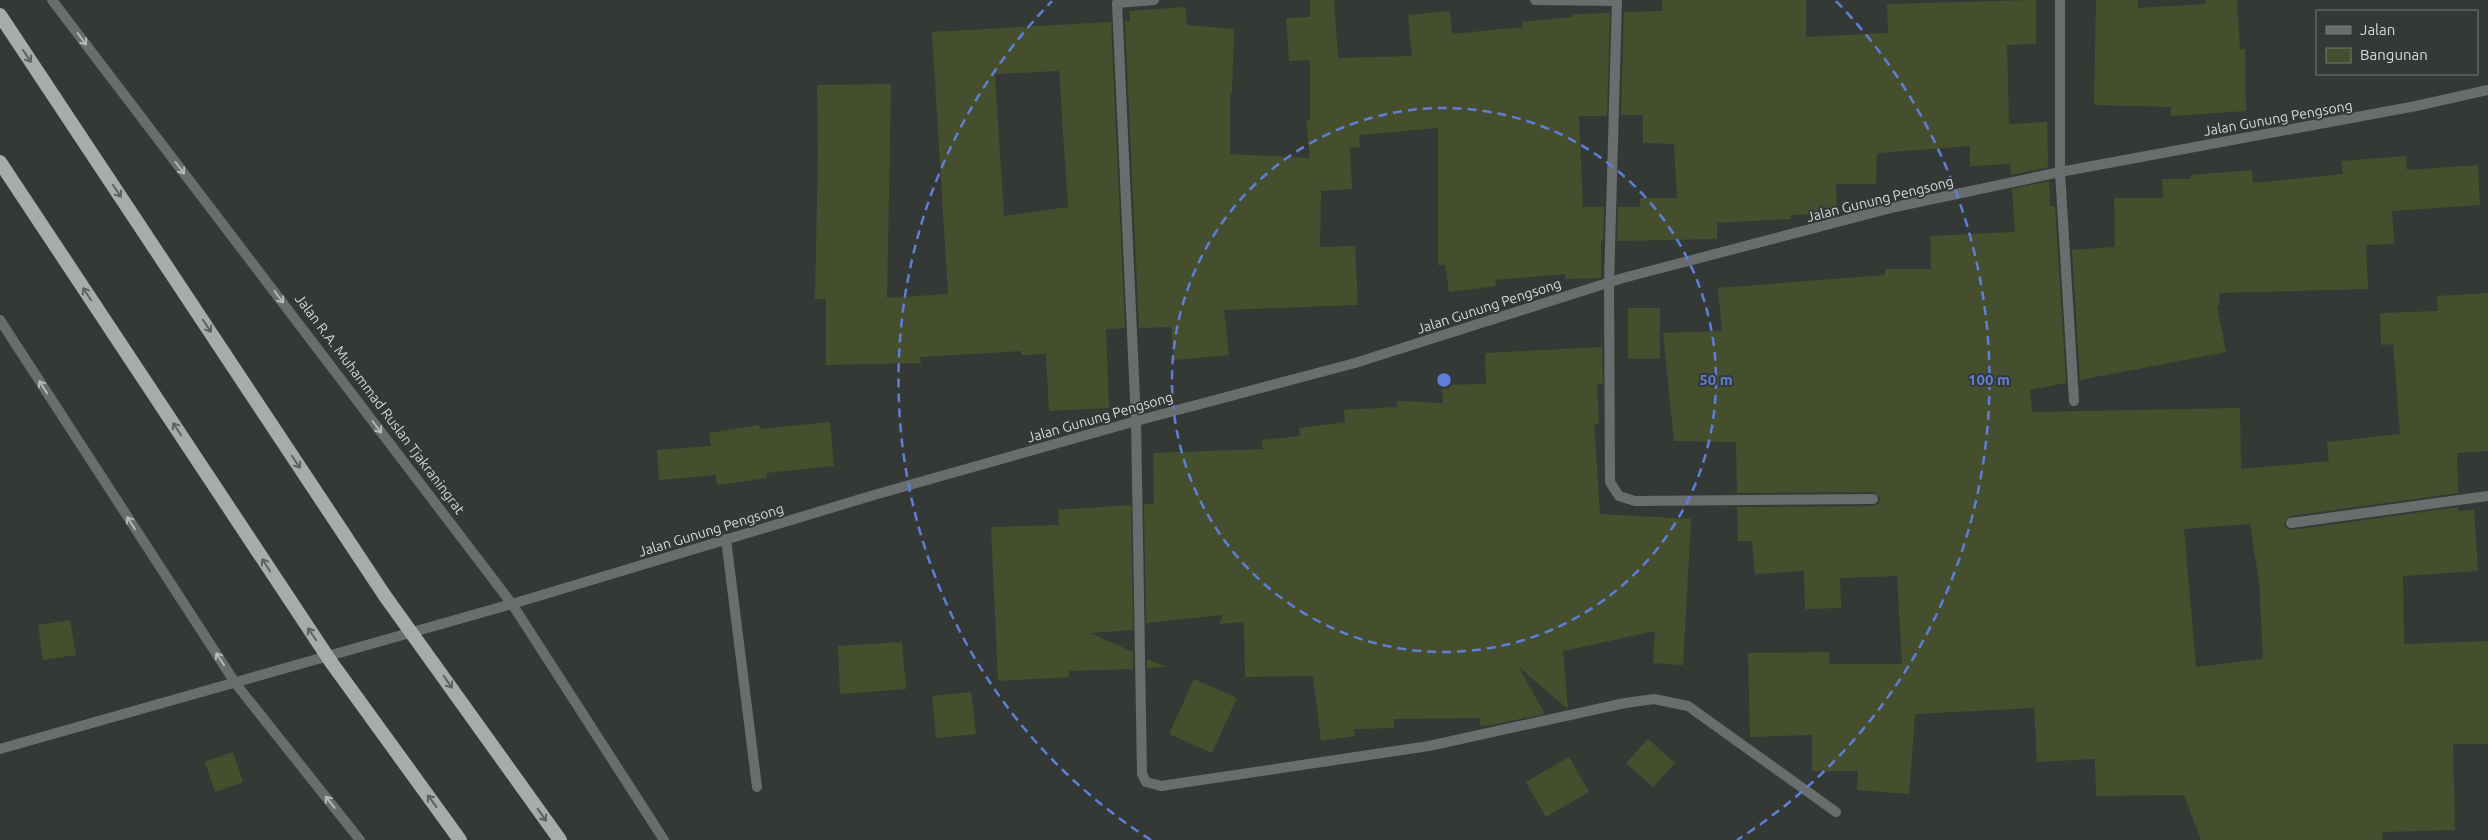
<svg xmlns="http://www.w3.org/2000/svg" width="2488" height="840" viewBox="0 0 2488 840" font-family="Ubuntu,sans-serif">
<style>
.building{fill:#464f2d;fill-rule:evenodd}
.lines{fill:none;stroke-linecap:round;stroke-linejoin:round}
.service{stroke:#6a6d6d;stroke-width:10}
.minor{stroke:#6a6d6d;stroke-width:10}
.tertiary{stroke:#6a6d6d;stroke-width:10}
.trunk{stroke:#a6acab;stroke-width:14}
.oneway{stroke:#b7b9b9}
.oneway2{stroke:#5d615f}
.ring{fill:none;stroke:#5e7fd8;stroke-width:2.5;stroke-dasharray:9 6}
.labels{text-anchor:middle;dominant-baseline:central;stroke-width:4;stroke-linejoin:round;paint-order:stroke}
.street-label{font-size:14px;fill:#d8dad9;stroke:#353936}
.centre{fill:#5e7fd8;stroke:#353936;stroke-width:2.5}
.ring-label{font-size:15px;text-anchor:middle;font-weight:bold;fill:#5e7fd8;stroke:#353936;stroke-width:4;stroke-linejoin:round;paint-order:stroke}
</style>
<rect width="100%" height="100%" fill="#353936"/>
<!-- building -->
<g class="building">
<path d="M 1310,0 L 1334,0 L 1338,58 L 1412,56 L 1408,15 L 1450,11 L 1452,34 L 1523,27 L 1522,22 L 1572,17 L 1572,14 L 1610,13 L 1607,116 L 1579,116 L 1583,207 L 1604,207 L 1603,241 L 1601,241 L 1601,278 L 1565,279 L 1565,274 L 1495,280 L 1496,286 L 1449,292 L 1445,265 L 1438,265 L 1438,128 L 1359,135 L 1360,147 L 1350,148 L 1352,189 L 1321,191 L 1320,247 L 1355,246 L 1358,305 L 1224,310 L 1229,355 L 1174,360 L 1171,327 L 1139,328 L 1125,21 L 1130,21 L 1129,11 L 1185,7 L 1187,25 L 1234,29 L 1232,93 L 1230,92 L 1230,154 L 1310,158 L 1306,120 L 1310,120 L 1310,60 L 1289,61 L 1286,18 L 1310,17 Z"/>
<path d="M 1662,0 L 1806,0 L 1806,37 L 1888,33 L 1887,4 L 2036,0 L 2036,44 L 2007,45 L 2009,124 L 2047,122 L 2048,167 L 2011,175 L 2010,164 L 1970,166 L 1970,146 L 1877,153 L 1876,184 L 1836,184 L 1837,213 L 1791,215 L 1791,219 L 1717,223 L 1717,239 L 1617,241 L 1618,207 L 1640,207 L 1640,198 L 1677,198 L 1674,144 L 1643,143 L 1643,115 L 1621,115 L 1624,12 L 1662,11 Z"/>
<path d="M 2096,0 L 2138,0 L 2138,8 L 2206,4 L 2206,0 L 2237,0 L 2240,49 L 2245,49 L 2246,111 L 2171,116 L 2171,107 L 2094,105 Z"/>
<path d="M 1111,22 L 1125,328 L 1106,329 L 1109,408 L 1049,411 L 1046,354 L 1021,355 L 1021,351 L 920,357 L 921,363 L 826,365 L 826,299 L 815,299 L 818,154 L 817,85 L 891,84 L 887,298 L 948,294 L 932,32 ZM 1059,71 L 1068,207 L 1004,216 L 995,74 Z"/>
<path d="M 2406,156 L 2407,170 L 2478,165 L 2480,205 L 2392,211 L 2394,244 L 2366,245 L 2368,289 L 2219,293 L 2220,305 L 2217,305 L 2226,352 L 2080,380 L 2072,250 L 2115,247 L 2114,198 L 2163,198 L 2162,179 L 2191,179 L 2191,175 L 2252,170 L 2253,183 L 2343,174 L 2341,161 Z"/>
<path d="M 2049,181 L 2050,206 L 2055,206 L 2066,383 L 2030,390 L 2032,412 L 2240,408 L 2241,469 L 2329,461 L 2327,442 L 2400,434 L 2393,344 L 2381,345 L 2380,313 L 2438,311 L 2437,296 L 2488,293 L 2488,451 L 2457,453 L 2458,493 L 2290,516 L 2284,523 L 2286,528 L 2292,530 L 2458,507 L 2458,511 L 2474,510 L 2478,571 L 2403,576 L 2404,644 L 2488,641 L 2488,744 L 2453,744 L 2455,830 L 2382,832 L 2383,840 L 2201,840 L 2184,795 L 2096,796 L 2095,759 L 2037,762 L 2034,708 L 1915,714 L 1909,794 L 1857,790 L 1858,771 L 1812,771 L 1812,735 L 1750,737 L 1748,653 L 1829,652 L 1830,664 L 1902,664 L 1897,576 L 1840,578 L 1841,608 L 1805,609 L 1804,571 L 1755,574 L 1752,541 L 1738,541 L 1737,507 L 1873,506 L 1879,503 L 1880,498 L 1873,492 L 1737,493 L 1736,442 L 1674,441 L 1663,333 L 1722,331 L 1718,288 L 1885,275 L 1885,269 L 1931,269 L 1930,236 L 2015,232 L 2012,189 ZM 2250,524 L 2259,581 L 2263,659 L 2196,667 L 2184,529 Z"/>
<rect x="1628" y="308" width="32" height="51"/>
<path d="M 1602,347 L 1603,384 L 1597,384 L 1599,424 L 1594,424 L 1600,514 L 1691,519 L 1683,665 L 1653,663 L 1655,631 L 1563,651 L 1568,709 L 1518,666 L 1545,714 L 1491,725 L 1480,726 L 1480,718 L 1394,719 L 1394,728 L 1354,729 L 1355,736 L 1321,741 L 1313,676 L 1245,677 L 1244,622 L 1219,624 L 1223,615 L 1146,623 L 1144,504 L 1154,504 L 1153,453 L 1263,449 L 1262,440 L 1300,436 L 1299,428 L 1345,422 L 1344,410 L 1397,407 L 1397,401 L 1443,403 L 1442,385 L 1486,384 L 1485,353 Z"/>
<path d="M 830,422 L 834,466 L 766,473 L 767,478 L 717,485 L 716,475 L 659,480 L 657,450 L 711,446 L 709,433 L 759,425 L 760,429 Z"/>
<path d="M 1131,505 L 1133,630 L 1090,633 L 1133,652 L 1133,669 L 1069,671 L 1069,677 L 998,681 L 991,527 L 1059,525 L 1058,510 Z"/>
<path d="M 70,620 L 76,655 L 43,660 L 38,625 Z"/>
<path d="M 902,642 L 906,689 L 840,694 L 838,646 Z"/>
<path d="M 1147,659 L 1167,667 L 1147,668 Z"/>
<path d="M 1194,679 L 1237,698 L 1212,753 L 1169,734 Z"/>
<path d="M 971,692 L 976,734 L 936,738 L 932,696 Z"/>
<path d="M 1648,739 L 1675,763 L 1653,787 L 1626,763 Z"/>
<path d="M 233,752 L 243,782 L 215,792 L 205,762 Z"/>
<path d="M 1569,757 L 1589,792 L 1546,817 L 1526,782 Z"/>
</g>
<g class="lines">
<!-- service -->
<path class="service" d="M 726,539 L 757,787"/>
<!-- minor -->
<g class="minor">
<path d="M 1154,0 L 1117,3 L 1136,421 L 1142,774 L 1146,782 L 1161,786 L 1429,746 L 1625,703 L 1654,699 L 1688,706 L 1836,812"/>
<path d="M 1535,0 L 1617,1"/>
<path d="M 1617,0 L 1609,283 L 1610,482 L 1619,496 L 1635,501 L 1873,499"/>
<path d="M 2060,0 L 2060,172 L 2074,401"/>
<path d="M 2291,523 L 2488,496"/>
</g>
<!-- tertiary -->
<g class="tertiary">
<path d="M 52,0 L 512,604 L 664,840"/>
<path d="M 0,320 L 236,684 L 360,840"/>
<path d="M 0,749 L 512,604 L 874,495 L 1136,421 L 1355,363 L 1623,278 L 1895,207 L 2060,172 L 2416,106 L 2488,90"/>
</g>
<!-- trunk -->
<g class="trunk">
<path d="M 0,15 L 385,596 L 560,840"/>
<path d="M 0,162 L 331,662 L 460,840"/>
</g>
</g>
<!-- one-way arrows -->
<defs><path id="oneway-shaft" d="M-6 0H5M1.5-3L5.5 0L1.5 3" fill="none" stroke-width="1.6" stroke-linecap="round" stroke-linejoin="round" transform="scale(1.25)"/></defs>
<g class="oneway">
<use href="#oneway-shaft" transform="translate(82 39) rotate(53)"/>
<use href="#oneway-shaft" transform="translate(180 168) rotate(53)"/>
<use href="#oneway-shaft" transform="translate(279 297) rotate(53)"/>
<use href="#oneway-shaft" transform="translate(43 387) rotate(-123)"/>
<use href="#oneway-shaft" transform="translate(377 427) rotate(53)"/>
<use href="#oneway-shaft" transform="translate(131 523) rotate(-123)"/>
<use href="#oneway-shaft" transform="translate(220 659) rotate(-123)"/>
<use href="#oneway-shaft" transform="translate(330 802) rotate(-129)"/>
</g>
<g class="oneway2">
<use href="#oneway-shaft" transform="translate(27 56) rotate(56)"/>
<use href="#oneway-shaft" transform="translate(117 191) rotate(56)"/>
<use href="#oneway-shaft" transform="translate(87 294) rotate(-123)"/>
<use href="#oneway-shaft" transform="translate(207 326) rotate(56)"/>
<use href="#oneway-shaft" transform="translate(177 429) rotate(-123)"/>
<use href="#oneway-shaft" transform="translate(296 462) rotate(56)"/>
<use href="#oneway-shaft" transform="translate(266 565) rotate(-123)"/>
<use href="#oneway-shaft" transform="translate(312 634) rotate(-124)"/>
<use href="#oneway-shaft" transform="translate(448 682) rotate(55)"/>
<use href="#oneway-shaft" transform="translate(432 801) rotate(-126)"/>
<use href="#oneway-shaft" transform="translate(542 815) rotate(55)"/>
</g>
<!-- distance rings -->
<g class="ring">
<circle cx="1444" cy="380" r="272"/>
<path d="M1151 840A545 545 0 0 1 1052 1M1836 1A545 545 0 0 1 1737 840"/>
</g>
<g class="labels">
<!-- street labels -->
<g class="street-label">
<text transform="translate(2278 118) rotate(-10)">Jalan Gunung Pengsong</text>
<text transform="translate(1880 199) rotate(-14)">Jalan Gunung Pengsong</text>
<text transform="translate(1489 306) rotate(-18)">Jalan Gunung Pengsong</text>
<text transform="translate(380 404) rotate(53)">Jalan R.A. Muhammad Ruslan Tjakraningrat</text>
<text transform="translate(1100 417) rotate(-16)">Jalan Gunung Pengsong</text>
<text transform="translate(711 530) rotate(-17)">Jalan Gunung Pengsong</text>
</g>
</g>
<circle cx="1444" cy="380" r="8" class="centre"/>
<g class="ring-label">
<text x="1716" y="385">50 m</text>
<text x="1989" y="385">100 m</text>
</g>
<!-- legend -->
<rect x="2316" y="10" width="162" height="65" fill="#353936" stroke="#767977"/>
<rect x="2326" y="26" width="25" height="8" fill="#6a6d6d" stroke="#767977"/>
<text x="2360" y="35" font-size="15" fill="#d8dad9">Jalan</text>
<rect x="2326" y="48" width="25" height="15" fill="#464f2d" stroke="#767977"/>
<text x="2360" y="60" font-size="15" fill="#d8dad9">Bangunan</text>
</svg>
